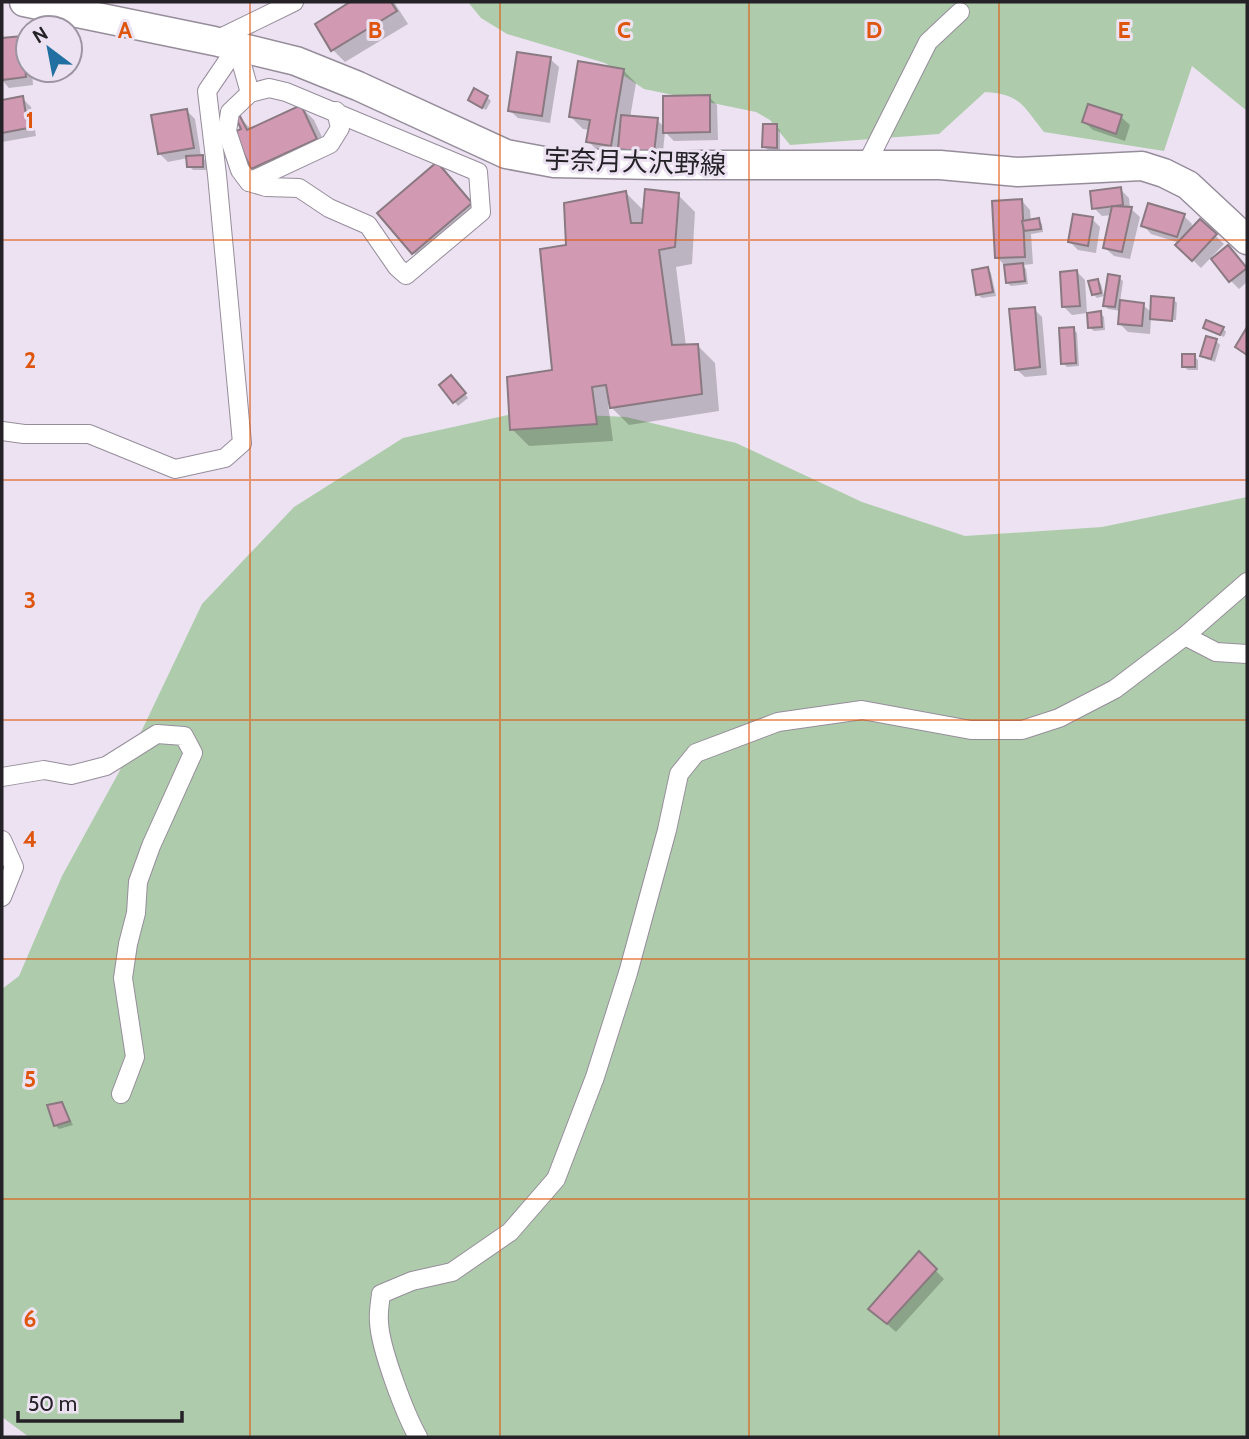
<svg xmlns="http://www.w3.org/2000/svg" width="1249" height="1439" viewBox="0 0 1249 1439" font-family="Cabin,'Noto Sans JP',sans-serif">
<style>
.green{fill:#aeccac}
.shadow{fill:#0003}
.building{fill:#d199b2;stroke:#8a7980;stroke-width:2}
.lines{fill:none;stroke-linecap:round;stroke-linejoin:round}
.minor-casing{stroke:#968d9b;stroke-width:20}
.primary-casing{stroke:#968d9b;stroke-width:31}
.minor{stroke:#fff;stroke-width:18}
.primary{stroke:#fff;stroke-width:28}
.grid{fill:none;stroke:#de560d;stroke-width:2;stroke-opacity:0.55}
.labels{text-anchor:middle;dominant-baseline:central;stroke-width:6;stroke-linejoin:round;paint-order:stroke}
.street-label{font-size:26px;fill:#242127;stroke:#ece2f2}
.grid-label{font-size:23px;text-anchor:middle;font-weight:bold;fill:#de560d;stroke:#ece2f2;stroke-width:6;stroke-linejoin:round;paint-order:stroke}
</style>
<rect width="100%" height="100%" fill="#ece2f2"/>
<!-- green -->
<g class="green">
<path d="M 468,2 L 1247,2 L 1247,111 L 1192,66 L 1164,151 L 1044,132 C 1023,106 1021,94 985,92 L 939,134 L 790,145 L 770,120 L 756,112 L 644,89 L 605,63 L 507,34 L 481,18 Z"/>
<path d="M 521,412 L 626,417 L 736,443 L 862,502 L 965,536 L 1102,527 L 1247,497 L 1247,1437 L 29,1437 L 2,1417 L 2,989 L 19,976 L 62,876 L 142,730 L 202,604 L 294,507 L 403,438 Z"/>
</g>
<!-- shadow -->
<g class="shadow">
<path d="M 354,2 L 394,2 L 408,24 L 345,62 L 332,49 L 317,24 Z"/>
<path d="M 21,38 L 28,45 L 28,70 L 32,70 L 33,85 L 9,88 L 2,80 L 2,40 Z"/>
<path d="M 550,59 L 559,67 L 550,123 L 518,118 L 509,110 Z"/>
<path d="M 623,70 L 636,83 L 630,118 L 657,120 L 665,128 L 709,97 L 717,105 L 718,140 L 674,141 L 665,132 L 662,160 L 601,154 L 588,141 L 590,130 L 583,129 L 570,116 Z"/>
<path d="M 487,97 L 491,101 L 486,110 L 474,103 Z"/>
<path d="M 22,98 L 31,107 L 36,136 L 2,142 L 2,101 Z"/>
<path d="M 301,107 L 314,120 L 329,152 L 266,181 L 253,168 L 236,133 L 244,130 L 240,118 L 251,129 Z"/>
<path d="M 187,111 L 195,119 L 201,156 L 206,161 L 206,170 L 193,170 L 189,166 L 188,158 L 168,162 L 159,153 Z"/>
<path d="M 1121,117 L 1130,125 L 1125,141 L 1093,130 L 1084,122 Z"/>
<path d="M 776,126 L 780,130 L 780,151 L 768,150 L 764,147 Z"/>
<path d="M 449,177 L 483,217 L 426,266 L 414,253 Z"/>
<path d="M 1120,189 L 1129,198 L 1130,208 L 1140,217 L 1130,259 L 1114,256 L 1105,248 L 1112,215 L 1102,216 L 1094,208 Z"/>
<path d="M 626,193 L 645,212 L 678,195 L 695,212 L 692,264 L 676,267 L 686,346 L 698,346 L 715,363 L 719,411 L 629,425 L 608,404 L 613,441 L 529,446 L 512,429 L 554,372 L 568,247 Z"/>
<path d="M 1022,201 L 1030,210 L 1031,221 L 1038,220 L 1042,224 L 1043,232 L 1031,234 L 1033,264 L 1022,265 L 1026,269 L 1028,284 L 1011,286 L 1007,283 L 1005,266 L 997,257 Z"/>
<path d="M 1184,216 L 1192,224 L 1190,232 L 1200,221 L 1224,244 L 1201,268 L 1178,245 L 1180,243 L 1151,234 L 1143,225 Z"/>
<path d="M 1092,219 L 1100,227 L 1096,253 L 1078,250 L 1070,242 Z"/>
<path d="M 1237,256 L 1247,269 L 1247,282 L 1239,289 L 1231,281 Z"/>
<path d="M 988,269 L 991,273 L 996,296 L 982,298 L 978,295 Z"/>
<path d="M 1077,272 L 1085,280 L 1087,313 L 1072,315 L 1063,306 Z"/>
<path d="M 1119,278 L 1123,281 L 1120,302 L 1143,305 L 1152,313 L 1174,300 L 1177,303 L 1176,320 L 1151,319 L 1150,334 L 1128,332 L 1119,323 L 1121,311 L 1108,309 L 1105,305 Z"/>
<path d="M 1097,281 L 1101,284 L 1104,296 L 1097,298 L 1093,294 Z"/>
<path d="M 1034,309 L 1042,317 L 1047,375 L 1025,377 L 1016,369 Z"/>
<path d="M 1100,313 L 1104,317 L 1105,330 L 1094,331 L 1090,328 Z"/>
<path d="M 1205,328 L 1223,328 L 1226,332 L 1224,337 Z"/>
<path d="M 1073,329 L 1077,333 L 1079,366 L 1067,367 L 1063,363 Z"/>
<path d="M 1216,341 L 1220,345 L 1215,362 L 1206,359 L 1202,355 Z"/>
<path d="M 1194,356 L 1198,360 L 1198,370 L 1188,370 L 1184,367 Z"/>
<path d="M 455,381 L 468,398 L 458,406 L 441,385 Z"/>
<path d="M 62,1104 L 73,1125 L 59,1129 L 55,1125 Z"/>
<path d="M 919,1254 L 944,1279 L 896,1332 L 879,1317 Z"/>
</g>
<!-- building -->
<g class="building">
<path d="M 350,2 L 391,2 L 397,11 L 331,51 L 315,24 Z"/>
<path d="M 22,36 L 26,77 L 2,80 L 2,38 Z"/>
<path d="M 517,52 L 551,57 L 542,116 L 508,111 Z"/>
<path d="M 578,61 L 624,69 L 611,146 L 586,142 L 590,120 L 569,117 Z"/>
<path d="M 474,88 L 488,96 L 482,108 L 468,100 Z"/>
<path d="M 710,95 L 710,132 L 663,133 L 663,96 Z"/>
<path d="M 23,96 L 28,128 L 2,133 L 2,100 Z"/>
<path d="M 1088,104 L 1122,115 L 1116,134 L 1082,122 Z"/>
<path d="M 301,105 L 317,139 L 251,169 L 234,132 L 241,129 L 236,118 L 240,116 L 247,130 Z"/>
<path d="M 187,109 L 194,148 L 158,154 L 151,115 Z"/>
<path d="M 621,115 L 658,118 L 654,153 L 618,149 Z"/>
<path d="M 763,124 L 777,124 L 777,148 L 762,147 Z"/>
<path d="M 203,155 L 203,167 L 187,167 L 186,156 Z"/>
<path d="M 437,162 L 472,203 L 412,254 L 377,213 Z"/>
<path d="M 1121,187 L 1123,205 L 1092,209 L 1090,191 Z"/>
<path d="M 645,189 L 679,193 L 675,247 L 659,250 L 672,345 L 698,344 L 702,394 L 610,408 L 606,385 L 592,387 L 597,424 L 510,430 L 507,377 L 552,370 L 540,249 L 566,245 L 564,203 L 626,191 L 631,223 L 642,223 Z"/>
<path d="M 1022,199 L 1025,257 L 995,258 L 992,201 Z"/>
<path d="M 1148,203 L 1185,214 L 1177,237 L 1141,226 Z"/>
<path d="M 1112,206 L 1132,207 L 1122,252 L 1103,248 Z"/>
<path d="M 1073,214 L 1093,217 L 1088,246 L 1068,242 Z"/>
<path d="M 1039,218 L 1041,229 L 1024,231 L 1022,221 Z"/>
<path d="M 1200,219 L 1217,234 L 1192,261 L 1175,245 Z"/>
<path d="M 1228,245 L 1247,268 L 1229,282 L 1211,259 Z"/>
<path d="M 1023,263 L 1025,281 L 1006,283 L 1004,265 Z"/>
<path d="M 988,267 L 993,292 L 976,295 L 972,270 Z"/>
<path d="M 1077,270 L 1080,306 L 1062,307 L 1060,272 Z"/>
<path d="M 1108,274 L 1120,276 L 1115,307 L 1103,306 Z"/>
<path d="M 1098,279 L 1101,293 L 1092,295 L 1088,281 Z"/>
<path d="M 1151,296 L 1174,298 L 1172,321 L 1150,319 Z"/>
<path d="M 1120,300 L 1144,303 L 1142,326 L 1118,324 Z"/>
<path d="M 1035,307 L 1040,367 L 1015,370 L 1009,309 Z"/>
<path d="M 1101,311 L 1102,327 L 1088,328 L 1087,313 Z"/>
<path d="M 1206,320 L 1224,327 L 1220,335 L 1203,328 Z"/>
<path d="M 1074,327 L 1076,363 L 1061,364 L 1059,328 Z"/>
<path d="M 1247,327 L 1247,355 L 1235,347 Z"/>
<path d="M 1206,336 L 1217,339 L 1211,359 L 1200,356 Z"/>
<rect x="1182" y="354" width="13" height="13"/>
<path d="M 451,375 L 466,393 L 453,403 L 439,385 Z"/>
<path d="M 62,1102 L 70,1121 L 54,1126 L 47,1105 Z"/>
<path d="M 919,1251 L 937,1269 L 887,1324 L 868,1309 Z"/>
</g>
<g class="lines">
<!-- minor casing -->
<g class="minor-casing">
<g id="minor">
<path d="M 214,41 L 294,2"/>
<path d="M 237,47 L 250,93 L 230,112 L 227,131 L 240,170 L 249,182 L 266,187 L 299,188 L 329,208 L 368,225 L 397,267 L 406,275 L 481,212 L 478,172 L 286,92 L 269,88 L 250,93"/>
<path d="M 866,165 L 928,42 L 960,12"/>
<path d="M 249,182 L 330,144 L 340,128 L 336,111"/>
<path d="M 2,431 L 24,434 L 89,434 L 175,469 L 225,458 L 242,443 L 217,175 L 207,91 L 237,47"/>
<path d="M 1185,636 L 1216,652 L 1247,654"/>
<path d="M 2,777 L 44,770 L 71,775 L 106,766 L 157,734 L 184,736 L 193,753 L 151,846 L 138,882 L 136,913 L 128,944 L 123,978 L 135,1057 L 121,1094"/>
<path d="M 2,840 L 14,867 L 2,897"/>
<path d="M 418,1437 C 405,1414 380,1348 379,1322 C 378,1313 380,1303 381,1294 L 412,1281 L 452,1272 L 510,1232 L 556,1179 L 595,1077 L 628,973 L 667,830 L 679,774 L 696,753 L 778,722 L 862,710 L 971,730 L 1022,730 L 1059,718 L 1115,689 L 1185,636 L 1247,582"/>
</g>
</g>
<!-- primary casing -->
<g class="primary-casing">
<path id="primary" d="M 24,2 L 214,41 L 296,61 L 358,86 L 506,154 L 554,163 L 656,165 L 940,165 L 1018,172 L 1142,166 L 1164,173 L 1188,185 L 1247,240"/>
</g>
<!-- minor -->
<use href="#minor" class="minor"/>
<!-- primary -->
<use href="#primary" class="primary"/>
</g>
<!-- grid -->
<path class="grid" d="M 250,2 L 250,1437M 500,2 L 500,1437M 749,2 L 749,1437M 999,2 L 999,1437M 2,240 L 1247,240M 2,480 L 1247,480M 2,720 L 1247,720M 2,959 L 1247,959M 2,1199 L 1247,1199"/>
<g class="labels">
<!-- street labels -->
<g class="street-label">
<text transform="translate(635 162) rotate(2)">宇奈月大沢野線</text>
</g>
</g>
<g class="grid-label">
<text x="125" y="38">A</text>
<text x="375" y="38">B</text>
<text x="624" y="38">C</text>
<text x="874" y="38">D</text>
<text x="1124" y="38">E</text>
<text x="30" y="128">1</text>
<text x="30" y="368">2</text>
<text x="30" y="608">3</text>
<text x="30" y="847">4</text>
<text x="30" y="1087">5</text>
<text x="30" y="1327">6</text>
</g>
<!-- border -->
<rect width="1249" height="1439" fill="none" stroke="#242127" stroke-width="7"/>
<!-- north arrow -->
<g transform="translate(49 49) rotate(328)"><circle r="33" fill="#ece2f2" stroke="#9c95a1" stroke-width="2"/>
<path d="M0-5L12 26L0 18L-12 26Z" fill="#226fa1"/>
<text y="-10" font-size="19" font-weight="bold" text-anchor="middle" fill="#242127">N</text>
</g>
<!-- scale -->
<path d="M18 1411v10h164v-10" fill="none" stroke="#242127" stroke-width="3.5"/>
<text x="28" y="1411" font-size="21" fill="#242127" stroke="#ece2f2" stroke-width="5" paint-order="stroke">50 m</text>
</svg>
